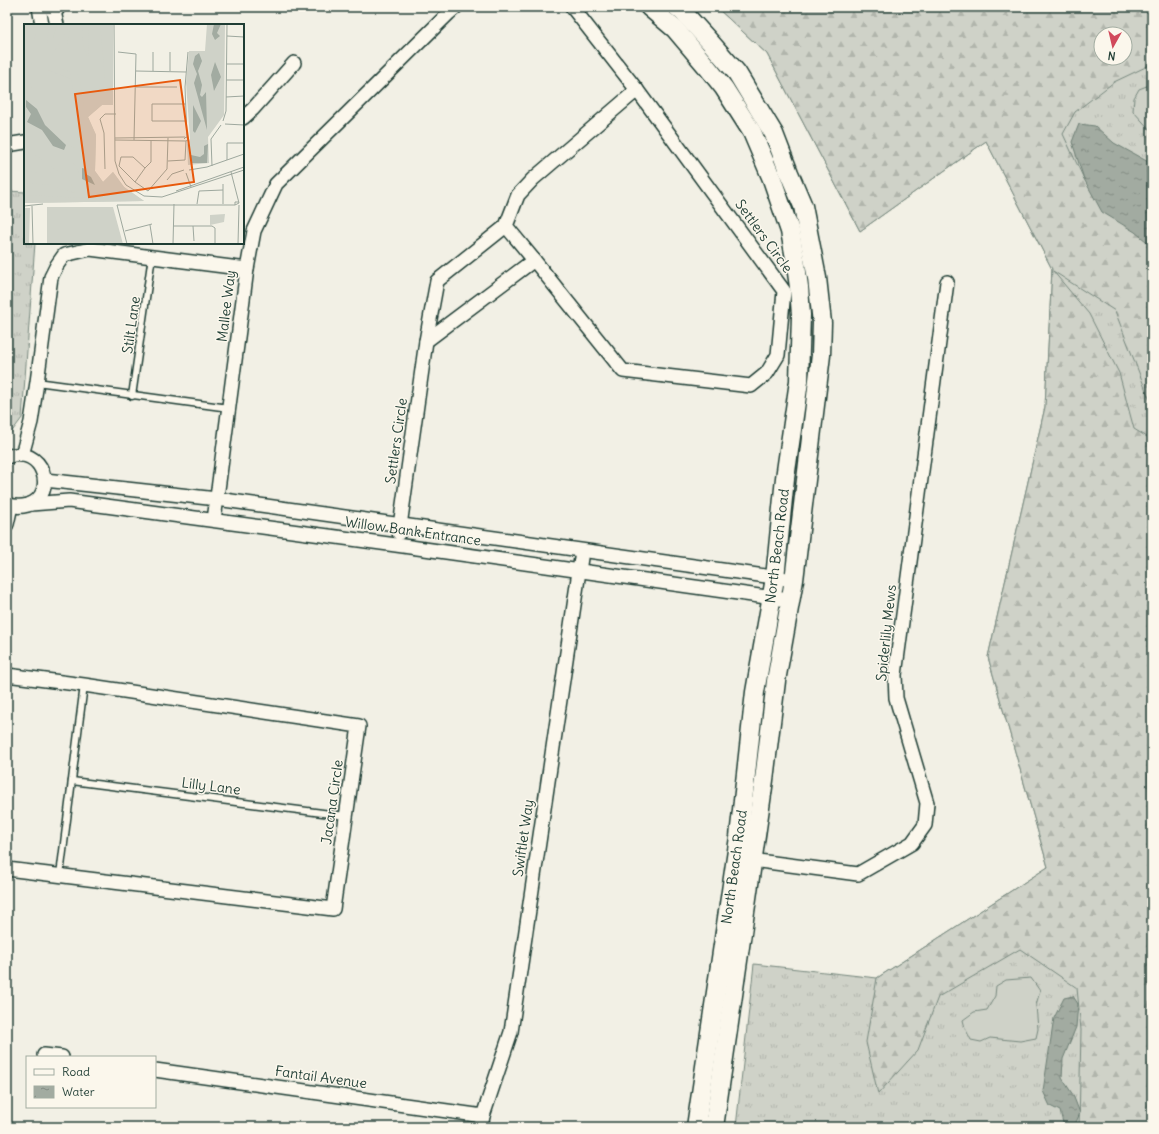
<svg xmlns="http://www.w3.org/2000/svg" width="1159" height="1134" viewBox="0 0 1159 1134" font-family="Delius,sans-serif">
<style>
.grass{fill:url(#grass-tufts);stroke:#77887e;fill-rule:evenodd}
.forest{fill:url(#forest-firs);stroke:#77887e;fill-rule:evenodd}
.wetland{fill:url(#wetland-marsh);stroke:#77887e}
.pitch{fill:#cfd2c8;stroke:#77887e}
.water{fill:url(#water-ripples);stroke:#6e7f75}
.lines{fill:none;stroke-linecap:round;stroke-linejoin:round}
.service-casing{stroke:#1f3d34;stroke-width:9}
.minor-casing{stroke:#1f3d34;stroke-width:16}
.secondary-casing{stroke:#1f3d34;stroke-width:21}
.service{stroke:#fbf7ec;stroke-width:6}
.minor{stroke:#fbf7ec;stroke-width:13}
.secondary{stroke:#fbf7ec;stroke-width:18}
.labels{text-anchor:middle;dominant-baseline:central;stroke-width:3;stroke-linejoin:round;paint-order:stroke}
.street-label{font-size:14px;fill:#1f3d34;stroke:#fbf7ec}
.inset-road{fill:none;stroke:#9ea89e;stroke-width:1}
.view{fill:#e8590c;fill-opacity:0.15;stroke:#e8590c;stroke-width:2}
.inset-edge{fill:none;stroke:#1f3d34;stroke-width:2}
</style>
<defs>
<pattern id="grass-tufts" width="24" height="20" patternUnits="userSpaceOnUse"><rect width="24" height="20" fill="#cfd2c8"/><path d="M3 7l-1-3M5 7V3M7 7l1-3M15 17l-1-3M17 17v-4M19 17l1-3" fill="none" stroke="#b1b5ac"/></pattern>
<pattern id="forest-firs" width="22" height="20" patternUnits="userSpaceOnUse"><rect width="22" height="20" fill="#cfd2c8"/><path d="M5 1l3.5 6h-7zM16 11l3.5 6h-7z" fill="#b1b5ac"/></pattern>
<pattern id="wetland-marsh" width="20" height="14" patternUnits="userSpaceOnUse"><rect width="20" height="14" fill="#cfd2c8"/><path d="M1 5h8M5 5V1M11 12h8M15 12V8" fill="none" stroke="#b1b5ac"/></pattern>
<pattern id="water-ripples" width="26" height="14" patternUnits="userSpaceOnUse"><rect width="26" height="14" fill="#a2aba1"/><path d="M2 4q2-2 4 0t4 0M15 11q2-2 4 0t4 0" fill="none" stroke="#838c84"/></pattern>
</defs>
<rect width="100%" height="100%" fill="#f2f0e5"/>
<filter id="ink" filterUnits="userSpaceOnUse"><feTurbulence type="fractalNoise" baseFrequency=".025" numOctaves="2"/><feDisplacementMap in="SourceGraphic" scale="8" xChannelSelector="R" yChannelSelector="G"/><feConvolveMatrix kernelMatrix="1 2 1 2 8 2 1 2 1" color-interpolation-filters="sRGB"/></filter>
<g filter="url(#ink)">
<!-- grass -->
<g class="grass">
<path d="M 716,7 L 1152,7 L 1152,1127 L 736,1127 L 754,964 L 877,978 L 1048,867 L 988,657 L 1045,407 L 1052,269 L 986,141 L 860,231 L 767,54 ZM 1101,34 L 1125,34 L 1125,58 L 1101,58 Z"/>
<path d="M 7,191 L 25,192 L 25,243 L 35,243 L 22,418 L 7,438 Z"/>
</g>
<!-- forest -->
<path class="forest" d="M 716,7 L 1152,7 L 1152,64 L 1114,82 L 1075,112 L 1063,134 L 1084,179 L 1152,207 L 1152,406 L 1115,311 L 1053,271 L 1089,314 L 1119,373 L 1134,429 L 1152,440 L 1152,753 L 1148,776 L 1152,898 L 1152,1127 L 1079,1127 L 1081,1030 L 1077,988 L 1020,949 L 938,997 L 918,1050 L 878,1094 L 866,1042 L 877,978 L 1048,867 L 988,657 L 1045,407 L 1052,269 L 986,141 L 860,231 L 767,54 ZM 1101,34 L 1125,34 L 1125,58 L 1101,58 Z"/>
<!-- wetland -->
<path class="wetland" d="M 1152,753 L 1152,898 L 1148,775 Z"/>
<!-- pitch -->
<g class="pitch">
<path d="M 1152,84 L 1152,132 L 1133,111 L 1134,98 L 1139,89 Z"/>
<path d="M 1031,978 L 1040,991 L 1036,1005 L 1038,1029 L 1036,1038 L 1020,1041 L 990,1038 L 981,1042 L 971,1040 L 965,1028 L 963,1020 L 974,1012 L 987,1010 L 995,996 L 996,986 L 1006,980 Z"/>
</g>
<!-- water -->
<g class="water">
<path d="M 1079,124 L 1095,126 L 1114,143 L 1152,164 L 1152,246 L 1135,232 L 1102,212 L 1084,179 L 1072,142 Z"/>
<path d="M 1073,996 L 1078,1004 L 1076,1027 L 1063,1059 L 1062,1078 L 1073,1095 L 1080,1113 L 1074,1127 L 1063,1123 L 1060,1111 L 1050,1106 L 1043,1091 L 1054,1018 L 1064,998 Z"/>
</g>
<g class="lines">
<!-- service casing -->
<g class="service-casing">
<g id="service">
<path d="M 37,382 L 229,408"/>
<path d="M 132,396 L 152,256"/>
<path d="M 72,781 L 346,816"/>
<path d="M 60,875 L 84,685"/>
</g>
</g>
<!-- minor casing -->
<g class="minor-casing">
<g id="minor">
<path d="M 39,7 L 42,25"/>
<path d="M 53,7 L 57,25"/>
<path d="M 572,7 L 637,90"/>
<path d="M 637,90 L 784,291 L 778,355 L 767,373 L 751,386 L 623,371 L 534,260 L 506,226 L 518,195 L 533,179 Z"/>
<path d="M 243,118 L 253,109 L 294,63"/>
<path d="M 7,145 L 25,142"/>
<path d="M 426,341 L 534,260"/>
<path d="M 22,455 L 31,422 L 37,382 L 51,277 L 57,265 L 64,255 L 90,249 L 247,269"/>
<path d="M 7,457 C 43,443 59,495 28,505 C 21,507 14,507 7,504"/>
<path d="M 45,480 L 217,499 L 794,580"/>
<path d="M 31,504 L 69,501 L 396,545 L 781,599"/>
<path d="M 214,520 L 247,269 L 254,231 L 276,184 L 449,13 L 456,7"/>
<path d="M 7,524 L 11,506"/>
<path d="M 399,533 L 426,341 L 437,281 L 506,226"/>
<path d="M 7,675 L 84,685 L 359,726 L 333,909 L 7,869"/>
<path d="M 744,859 L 858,874 L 912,843 L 925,825 L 927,803 L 896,698 L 895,675 L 947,282"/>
<path d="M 44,1055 L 62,1057"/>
<path d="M 155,1070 L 483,1116"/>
<path d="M 481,1127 L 483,1116 L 511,1032 L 582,551"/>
</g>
</g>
<!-- secondary casing -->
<g class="secondary-casing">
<g id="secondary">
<path d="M 649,7 L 675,29 L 708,68 L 724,88 L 752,132 L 772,179 L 790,231 L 795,258 L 799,287 L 801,315 L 799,381 L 785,478 L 775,578 L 755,692 L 739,837 L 696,1127"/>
<path d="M 677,7 L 683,12 L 711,43 L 737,73 L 774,134 L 789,173 L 803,206 L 817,278 L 822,323 L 821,355 L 794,580 L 776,681 L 764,780 L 714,1127"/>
<path d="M 54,9 L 56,7"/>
</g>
</g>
<!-- service -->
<use href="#service" class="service"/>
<!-- minor -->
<use href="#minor" class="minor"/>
<!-- secondary -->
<use href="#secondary" class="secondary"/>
</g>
</g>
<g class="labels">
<!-- street labels -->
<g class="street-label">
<text transform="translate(764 236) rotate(54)">Settlers Circle</text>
<text transform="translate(226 306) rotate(-83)">Mallee Way</text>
<text transform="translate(131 325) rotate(-82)">Stilt Lane</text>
<text transform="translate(396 441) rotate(-82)">Settlers Circle</text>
<text transform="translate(413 531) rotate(8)">Willow Bank Entrance</text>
<text transform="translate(777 546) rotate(-83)">North Beach Road</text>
<text transform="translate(886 633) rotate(-84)">Spiderlily Mews</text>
<text transform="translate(211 786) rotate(7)">Lilly Lane</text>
<text transform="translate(332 802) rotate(-82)">Jacana Circle</text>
<text transform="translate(523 838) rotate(-82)">Swiftlet Way</text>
<text transform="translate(734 867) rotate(-82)">North Beach Road</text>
<text transform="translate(321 1077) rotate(8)">Fantail Avenue</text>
</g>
</g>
<!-- overview -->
<g transform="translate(24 24)">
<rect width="220" height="220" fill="#f2f0e5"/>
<path d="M 0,0 L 89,0 L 89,81 L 78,81 L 64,93 L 72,111 L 71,147 L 79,158 L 89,148 L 100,163 L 120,177 L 0,179 ZM 183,0 L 201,0 L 200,91 L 184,113 L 185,139 L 164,141 L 163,121 L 166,115 L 162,59 L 165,27 L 181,27 ZM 23,183 L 89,183 L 99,220 L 23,220 ZM 0,184 L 6,184 L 5,220 L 0,220 ZM 201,190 L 200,198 L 186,201 L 186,191 Z" fill="#cfd2c8"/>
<path d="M 3,0 L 14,0 L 8,25 L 14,27 L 12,32 L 6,36 L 0,50 L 0,12 ZM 25,0 L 33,0 L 29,14 L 23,20 ZM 47,0 L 43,21 L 56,57 L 60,83 L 66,85 L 72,80 L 76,70 L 78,75 L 78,81 L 64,93 L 72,111 L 71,147 L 79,158 L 89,148 L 100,163 L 120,177 L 0,179 L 2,171 L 60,174 L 72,160 L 64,154 L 59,156 L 48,136 L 54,132 L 70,146 L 53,125 L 56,119 L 56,103 L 46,48 L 38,45 L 42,37 L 39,25 L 36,24 L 30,33 L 28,31 ZM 58,0 L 64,0 L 65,33 L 63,33 L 59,20 ZM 76,0 L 80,0 L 80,9 L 84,11 L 89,8 L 89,56 L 81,54 ZM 0,98 L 4,113 L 42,148 L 51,169 L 33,164 L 40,156 L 37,149 L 8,129 L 6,135 L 0,130 ZM 18,143 L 33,152 L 27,161 L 0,159 L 0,146 L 12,149 Z" fill="#cfd2c8"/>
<path d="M 13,35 L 24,46 L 47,55 L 56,103 L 56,119 L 53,125 L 36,116 L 2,76 L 3,68 L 7,69 L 8,66 L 4,49 L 9,36 Z" fill="#cfd2c8"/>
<path d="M 190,0 L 197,0 L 193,9 L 196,12 L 191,16 L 188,10 ZM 175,29 L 178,37 L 174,47 L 178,61 L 176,71 L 178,73 L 182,68 L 183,106 L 170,59 L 173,50 L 169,40 L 171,32 ZM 191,38 L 197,53 L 190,67 L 187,51 ZM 2,76 L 13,85 L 21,101 L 42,121 L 40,126 L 29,122 L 18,106 L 3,98 L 7,90 L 2,83 ZM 169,81 L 177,97 L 171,109 L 169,107 ZM 184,120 L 183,139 L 167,139 L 167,131 L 176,133 L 180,130 L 180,122 ZM 58,144 L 62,145 L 62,150 L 67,153 L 71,161 L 58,155 Z" fill="#a2aba1"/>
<path class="inset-road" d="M 90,0 L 91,137 L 95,150 L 102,161 L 120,172 L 138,173 L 220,146M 203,12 L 220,13M 94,28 L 112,30 L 110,116M 129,28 L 129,47M 146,28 L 146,47M 202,40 L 220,40M 112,47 L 162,48M 202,56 L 220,56M 112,63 L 153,63M 202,73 L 220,72M 162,80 L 128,80 L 128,97 L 163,97M 199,97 L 202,87 L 203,0M 201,100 L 220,101M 163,113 L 161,63 L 164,28M 91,114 L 161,113M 91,116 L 162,117 L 165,115 L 162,113 L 160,115M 97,133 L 109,133 L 121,144 L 111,158 L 95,142 ZM 203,136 L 203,119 L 220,119M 144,137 L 161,136 L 162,117M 188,142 L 187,115 L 197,101M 121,144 L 127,138 L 127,116M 81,145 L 80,109 L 76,95 L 81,90 L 92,90M 165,146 L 183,143 L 220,130M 207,148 L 215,179 L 211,181 L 211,178 L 215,178M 162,149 L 167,163M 143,156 L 148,150 L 160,146M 111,158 L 124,167 L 143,145 L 144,114M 199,160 L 199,180M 152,167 L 220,143M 173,180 L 175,167 L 199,166M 0,182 L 19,180M 8,182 L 9,220M 126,201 L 129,220M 149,202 L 188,202 L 191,204 L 191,220M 169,202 L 170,217M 101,207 L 128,200M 103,220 L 93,181 L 211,181M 149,220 L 150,180M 214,220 L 215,181"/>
<path class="view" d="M 156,56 L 170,158 L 65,173 L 51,70 Z"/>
<rect width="220" height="220" class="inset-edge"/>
</g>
<!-- margin -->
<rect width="1159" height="1134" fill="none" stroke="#fbf7ec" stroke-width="24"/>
<rect x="12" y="12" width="1135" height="1110" fill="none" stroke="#1f3d34" stroke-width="1.5" filter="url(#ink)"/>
<!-- legend -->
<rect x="26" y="1056" width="130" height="52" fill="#fbf7ec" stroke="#a3ada2"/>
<rect x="34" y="1069" width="20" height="6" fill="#fbf7ec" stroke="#a3ada2"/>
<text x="62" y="1076" font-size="12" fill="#1f3d34">Road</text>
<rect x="34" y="1086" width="20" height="12" fill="url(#water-ripples)" stroke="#a3ada2"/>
<text x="62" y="1096" font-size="12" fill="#1f3d34">Water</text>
<!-- north arrow -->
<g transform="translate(1113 46) rotate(188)"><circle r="19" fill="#fbf7ec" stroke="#a3ada2"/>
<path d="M0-3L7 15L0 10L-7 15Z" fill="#d1495b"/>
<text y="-6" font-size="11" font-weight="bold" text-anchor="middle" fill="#1f3d34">N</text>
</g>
</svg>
